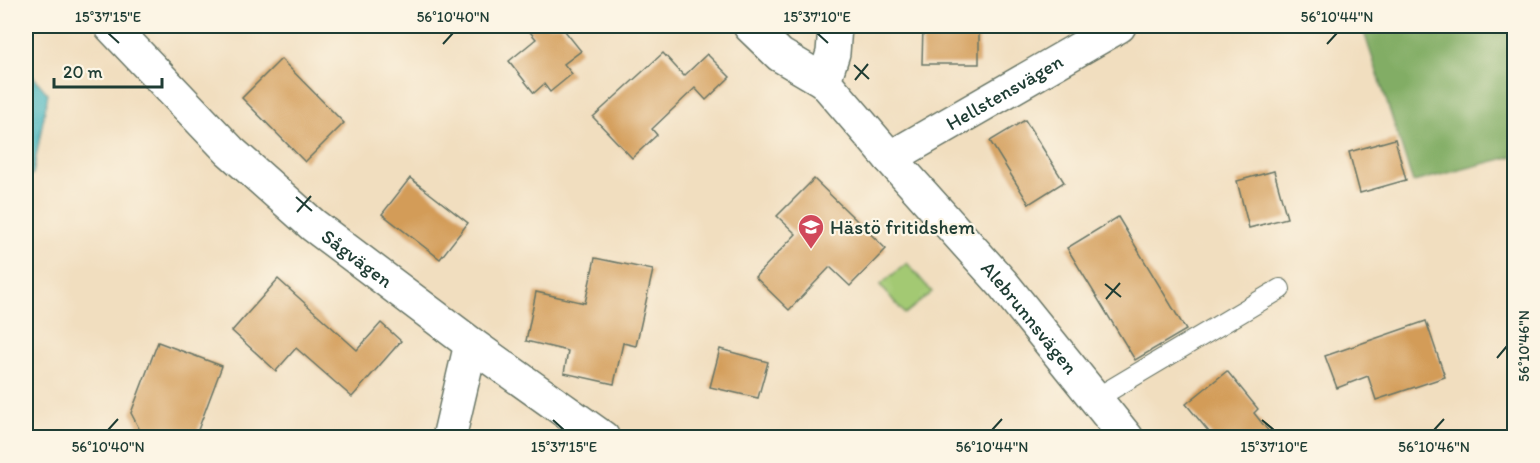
<svg xmlns="http://www.w3.org/2000/svg" width="1540" height="463" viewBox="0 0 1540 463" font-family="Itim,sans-serif">
<style>
.green{fill:#a3c973;stroke:#618354;stroke-width:1.5}
.forest{fill:#82ad65;stroke:#50754c;stroke-width:1.5}
.water{fill:#47b6bf;stroke:#337a7a;stroke-width:1.5}
.building{fill:#d39c58}
.lines{fill:none;stroke-linecap:round;stroke-linejoin:round}
.service-casing{stroke:#687565;stroke-width:22}
.minor-casing{stroke:#687565;stroke-width:36}
.service{stroke:#fff;stroke-width:20}
.minor{stroke:#fff;stroke-width:33}
.ticks{fill:none;stroke:#1f3d34;stroke-width:2}
.labels{text-anchor:middle;dominant-baseline:central;stroke-width:4.5;stroke-linejoin:round;paint-order:stroke}
.street-label{font-size:20px;fill:#1f3d34;stroke:#fcf5e5}
.poi-label{font-size:20px;fill:#1f3d34;stroke:#fcf5e5;text-anchor:start}
.neatline{fill:none;stroke:#1f3d34;stroke-width:2}
.ticks-label{font-size:15px;text-anchor:middle;fill:#1f3d34}
</style>
<rect width="100%" height="100%" fill="#fcf5e5"/>
<filter id="ink" filterUnits="userSpaceOnUse"><feTurbulence type="fractalNoise" baseFrequency=".0167" numOctaves="2"/><feDisplacementMap in="SourceGraphic" scale="12" xChannelSelector="R" yChannelSelector="G"/><feConvolveMatrix kernelMatrix="1 2 1 2 8 2 1 2 1" color-interpolation-filters="sRGB"/></filter>
<filter id="wash" filterUnits="userSpaceOnUse"><feTurbulence type="fractalNoise" baseFrequency=".008" numOctaves="4" result="noise"/><feDisplacementMap in="SourceGraphic" scale="24" xChannelSelector="R" yChannelSelector="G"/><feGaussianBlur stdDeviation="1.35" result="paint"/><feColorMatrix in="noise" values="0 0 0 0 0 0 0 0 0 0 0 0 0 0 0 0 0 1.4 0 .05"/><feComposite in="paint" operator="in"/></filter>
<g filter="url(#wash)">
<rect width="100%" height="100%" fill="#f1debf"/>
<!-- green -->
<path class="green" d="M 907,263 L 932,292 L 905,314 L 880,285 Z"/>
<!-- forest -->
<path class="forest" d="M 1362,26 L 1514,26 L 1514,156 L 1413,182 Z"/>
<!-- water -->
<path class="water" d="M 26,68 L 48,94 L 33,174 L 26,178 Z"/>
<g id="blocks">
<!-- building -->
<g class="building">
<path d="M 525,26 L 561,26 L 581,51 L 564,64 L 572,74 L 550,92 L 544,84 L 534,93 L 509,61 L 536,39 Z"/>
<path d="M 923,26 L 979,26 L 979,64 L 922,64 Z"/>
<path d="M 663,53 L 684,76 L 707,54 L 730,77 L 706,100 L 695,88 L 652,129 L 657,135 L 632,158 L 593,117 Z"/>
<path d="M 281,59 L 344,123 L 305,162 L 242,98 Z"/>
<path d="M 1025,120 L 1064,182 L 1029,204 L 990,141 Z"/>
<path d="M 1395,139 L 1406,180 L 1360,193 L 1349,152 Z"/>
<path d="M 1274,171 L 1287,218 L 1249,228 L 1237,181 Z"/>
<path d="M 410,178 L 468,223 L 440,259 L 382,214 Z"/>
<path d="M 814,179 L 886,249 L 850,286 L 830,267 L 789,310 L 755,277 L 796,234 L 777,216 Z"/>
<path d="M 1118,217 L 1186,330 L 1135,360 L 1067,248 Z"/>
<path d="M 595,258 L 653,270 L 636,346 L 623,343 L 614,384 L 564,373 L 568,351 L 526,341 L 536,292 L 585,303 Z"/>
<path d="M 278,279 L 357,350 L 381,323 L 401,341 L 352,397 L 296,348 L 276,371 L 232,331 Z"/>
<path d="M 1426,321 L 1445,377 L 1376,400 L 1368,376 L 1337,388 L 1325,356 Z"/>
<path d="M 158,342 L 222,366 L 195,438 L 144,438 L 131,413 Z"/>
<path d="M 720,349 L 768,362 L 758,398 L 710,387 Z"/>
<path d="M 1227,371 L 1258,409 L 1254,413 L 1274,438 L 1214,438 L 1186,404 Z"/>
</g>
</g>
</g>
<g filter="url(#ink)">
<use href="#blocks" fill-opacity="0" stroke="#687565" stroke-width="1.5"/>
<g class="lines">
<!-- service casing -->
<g class="service-casing">
<path id="service" d="M 1095,399 L 1280,289"/>
</g>
<!-- minor casing -->
<g class="minor-casing">
<g id="minor">
<path id="s1" d="M 111,26 L 230,151 L 313,225 L 471,344 L 603,438"/>
<path d="M 750,26 L 780,55 L 824,81"/>
<path id="s2" d="M 835,26 L 833,53 L 824,81 L 890,158 L 1003,284 L 1127,438"/>
<path id="s3" d="M 890,158 L 1119,26"/>
<path d="M 449,438 L 471,344"/>
</g>
</g>
<!-- service -->
<use href="#service" class="service"/>
<!-- minor -->
<use href="#minor" class="minor"/>
</g>
</g>
<!-- ticks -->
<path class="ticks" d="M 108,33 L 119,43M 817,33 L 828,43M 443,44 L 453,33M 1327,44 L 1337,33M 854,65 L 869,79M 855,80 L 868,64M 296,197 L 312,211M 297,212 L 311,196M 1105,284 L 1121,297M 1106,299 L 1120,283M 1497,358 L 1507,346M 553,420 L 564,430M 1262,420 L 1274,430M 108,430 L 118,419M 992,430 L 1002,419M 1434,430 L 1444,419"/>
<!-- icons -->
<defs>
<g id="school-pin" transform="scale(1.35)"><path d="M0 17L-7.5 6A9.5 9.5 0 1 1 7.5 6Z" fill="#d1495b" stroke="#fcf5e5"/><path d="M0-5L7-2L0 1L-7-2ZM-4 1L0 2.5L4 1V4Q0 6-4 4Z" fill="#fff"/></g>
</defs>
<g fill-rule="evenodd">
<use href="#school-pin" x="811" y="227"/>
</g>
<g class="labels">
<!-- street labels -->
<g class="street-label">
<text stroke="none"><textPath href="#s3" startOffset="132">Hellstensvägen</textPath></text>
<text stroke="none"><textPath href="#s1" startOffset="339">Sågvägen</textPath></text>
<text stroke="none"><textPath href="#s2" startOffset="370">Alebrunnsvägen</textPath></text>
</g>
<!-- poi labels -->
<g class="poi-label">
<text x="830" y="227">Hästö fritidshem</text>
</g>
</g>
<!-- margin -->
<rect width="1540" height="463" fill="none" stroke="#fcf5e5" stroke-width="66"/>
<!-- scale -->
<path d="M54 78v9h108v-9" fill="none" stroke="#1f3d34" stroke-width="3"/>
<text x="63" y="78" font-size="18" fill="#1f3d34" stroke="#fcf5e5" stroke-width="4.5" paint-order="stroke">20 m</text>
<rect x="33" y="33" width="1474" height="397" class="neatline"/>
<g class="ticks-label">
<text x="108" y="22">15°37'15"E</text>
<text x="453" y="22">56°10'40"N</text>
<text x="817" y="22">15°37'10"E</text>
<text x="1337" y="22">56°10'44"N</text>
<text transform="translate(1524 346) rotate(-90)" y="5">56°10'46"N</text>
<text x="108" y="452">56°10'40"N</text>
<text x="564" y="452">15°37'15"E</text>
<text x="992" y="452">56°10'44"N</text>
<text x="1274" y="452">15°37'10"E</text>
<text x="1434" y="452">56°10'46"N</text>
</g>
</svg>
